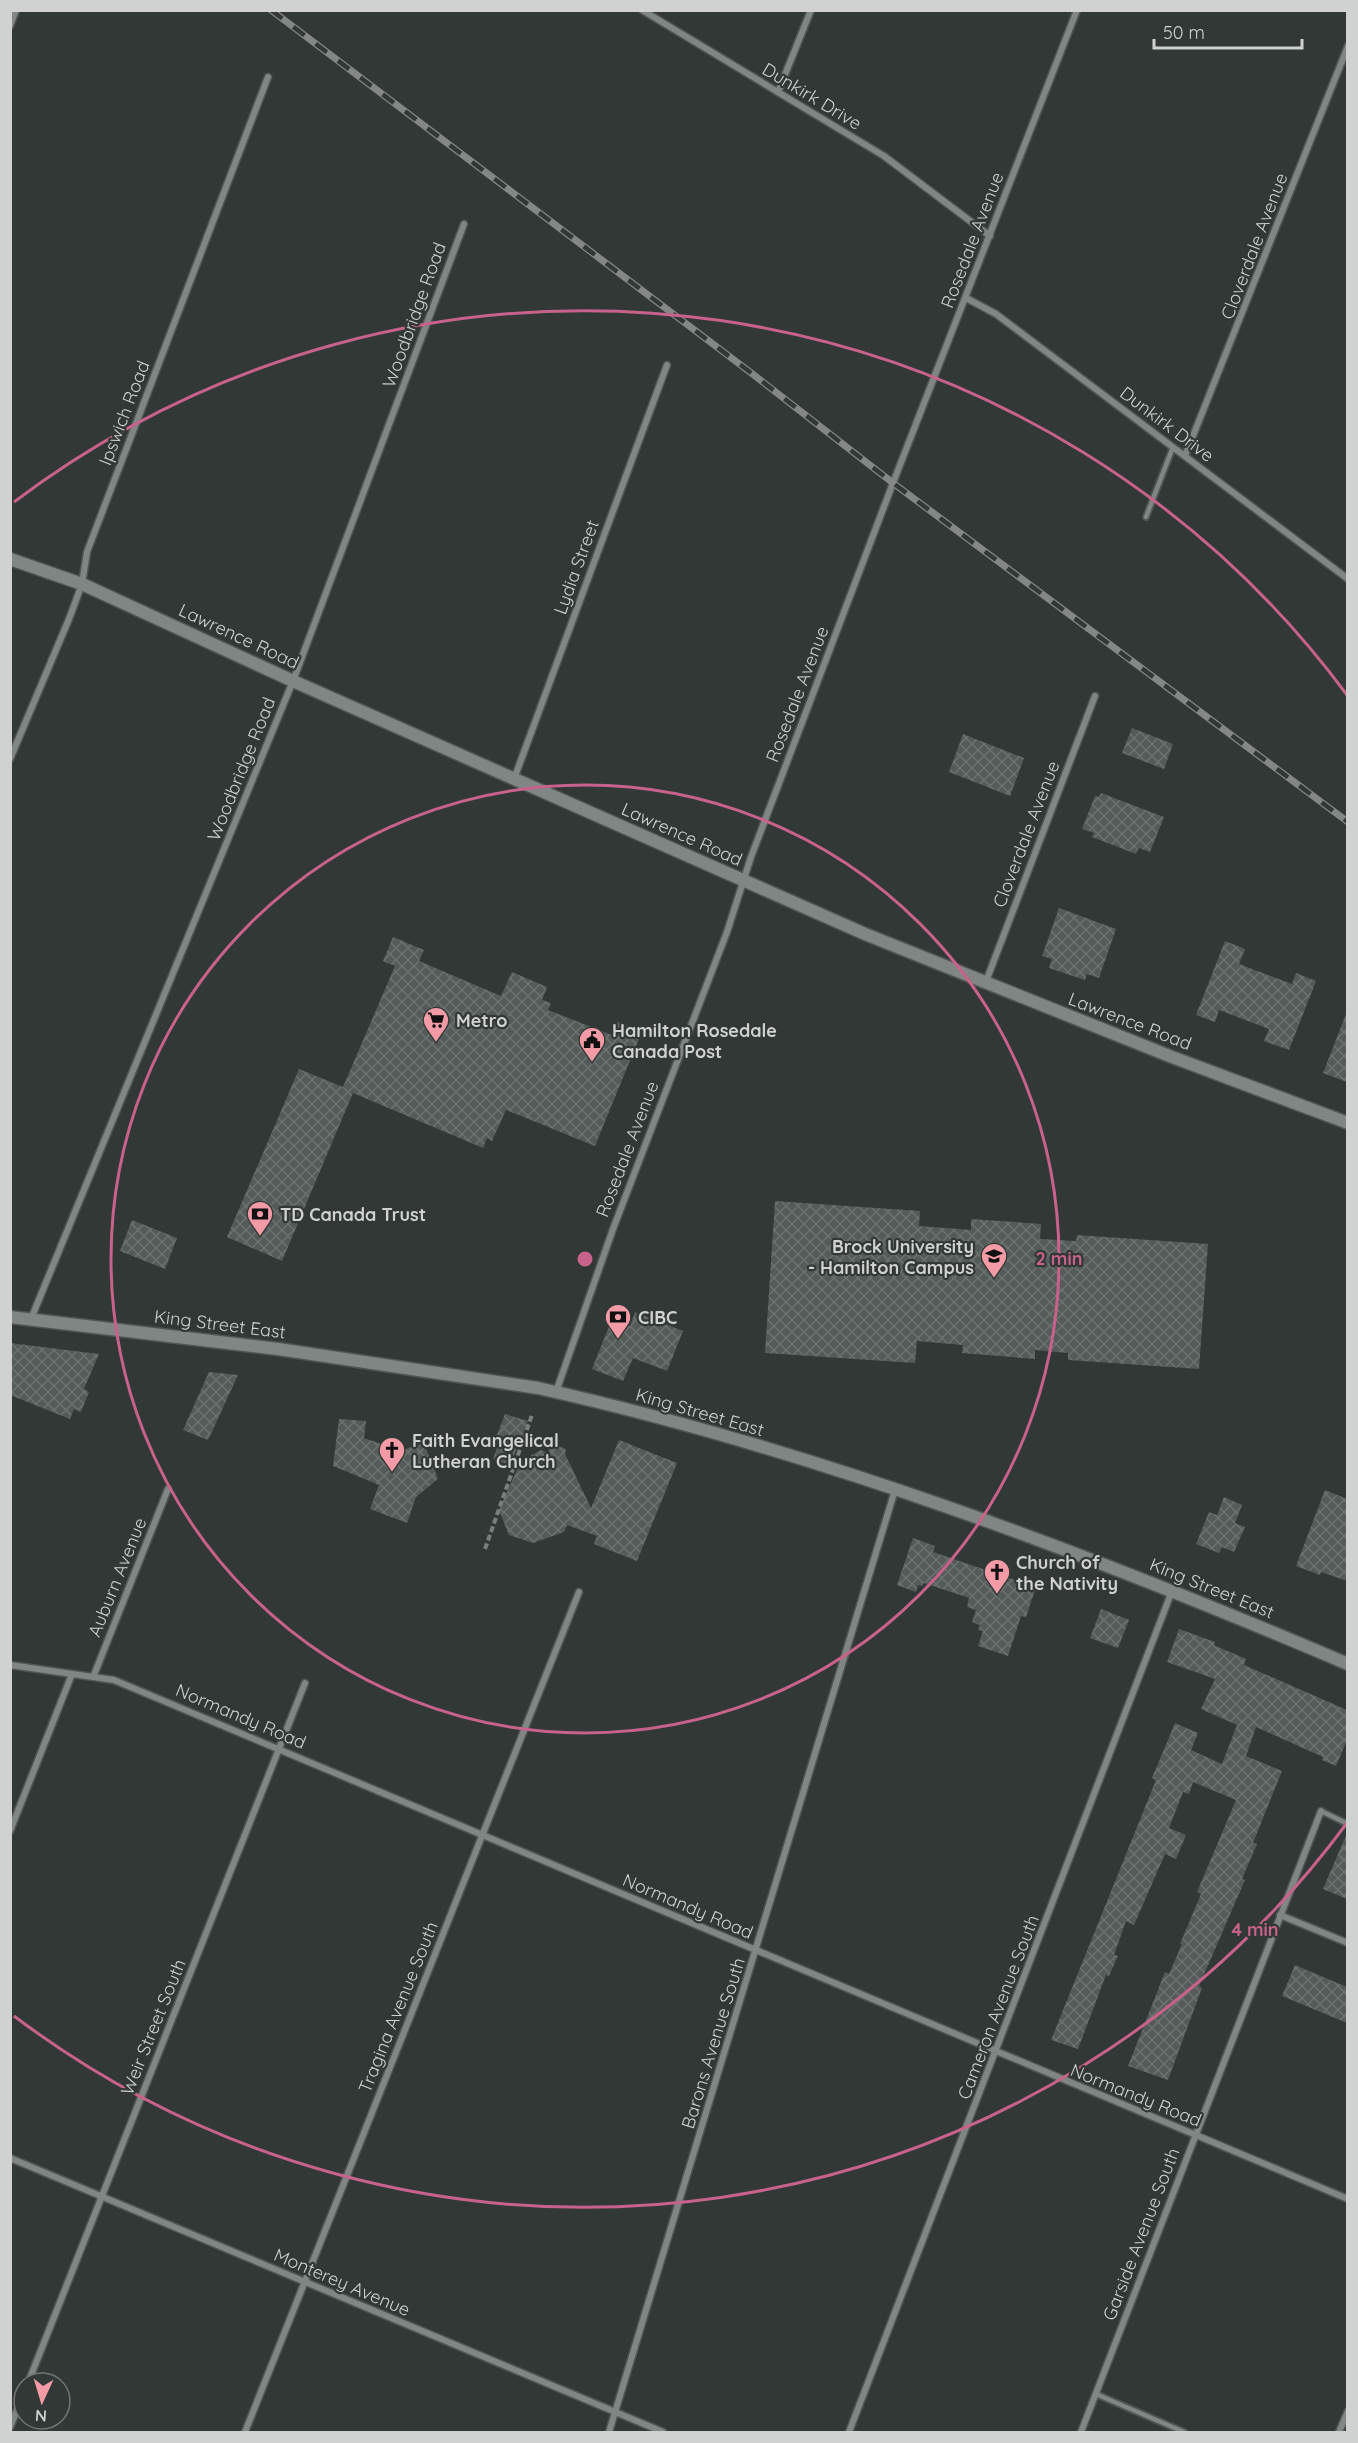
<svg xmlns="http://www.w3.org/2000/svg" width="1358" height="2443" viewBox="0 0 1358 2443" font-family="Quicksand,sans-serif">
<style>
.building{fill:url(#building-cross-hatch)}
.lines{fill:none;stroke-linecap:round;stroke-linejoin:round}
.lane-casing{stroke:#505552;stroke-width:8}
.street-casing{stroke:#505552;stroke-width:9}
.secondary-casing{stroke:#505552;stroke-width:15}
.path{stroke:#7a7e7c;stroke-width:4;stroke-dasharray:6 3;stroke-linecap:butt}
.lane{stroke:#808683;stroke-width:4.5}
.street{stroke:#808683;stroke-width:6}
.secondary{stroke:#808683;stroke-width:12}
.rail-casing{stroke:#838785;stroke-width:7}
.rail{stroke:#323835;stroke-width:4.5;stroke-dasharray:14;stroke-linecap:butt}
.ring{fill:none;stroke:#c7628a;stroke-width:3}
.labels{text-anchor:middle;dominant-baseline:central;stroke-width:4.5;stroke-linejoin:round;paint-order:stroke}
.street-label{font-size:18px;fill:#cfd2d0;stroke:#323835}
.poi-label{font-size:18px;font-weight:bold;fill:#cfd2d0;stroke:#323835;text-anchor:start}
.centre{fill:#c7628a;stroke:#323835;stroke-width:3}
.ring-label{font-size:18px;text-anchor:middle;font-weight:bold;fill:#c7628a;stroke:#323835;stroke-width:4.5;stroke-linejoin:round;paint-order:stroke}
</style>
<defs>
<pattern id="building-cross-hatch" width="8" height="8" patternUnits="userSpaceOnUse" patternTransform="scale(1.5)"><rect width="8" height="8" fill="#555b58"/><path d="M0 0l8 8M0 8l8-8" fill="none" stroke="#6c726f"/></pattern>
</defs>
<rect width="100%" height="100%" fill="#323835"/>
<!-- building -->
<g class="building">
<path d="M 1132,728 L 1173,744 L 1164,769 L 1122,753 Z"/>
<path d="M 963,734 L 1024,758 L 1010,796 L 949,772 Z"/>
<path d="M 1101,793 L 1164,817 L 1150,852 L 1139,848 L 1136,854 L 1092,837 L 1094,833 L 1082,829 L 1095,796 L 1099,797 Z"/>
<path d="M 1059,908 L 1116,929 L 1099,978 L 1087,974 L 1085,980 L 1049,968 L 1052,959 L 1042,956 Z"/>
<path d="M 393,937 L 424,950 L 419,961 L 501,996 L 512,972 L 547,987 L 542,1000 L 551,1003 L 548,1010 L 612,1035 L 617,1022 L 642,1031 L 595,1146 L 506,1110 L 492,1141 L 487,1138 L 483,1148 L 353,1093 L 282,1261 L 227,1237 L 299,1069 L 343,1087 L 395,966 L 383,961 Z"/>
<path d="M 1225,941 L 1245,949 L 1239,964 L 1292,984 L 1296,973 L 1316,981 L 1289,1050 L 1264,1041 L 1269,1029 L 1219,1010 L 1215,1022 L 1196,1015 Z"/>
<path d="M 1346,1014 L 1347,1014 L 1347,1082 L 1323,1073 Z"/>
<path d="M 775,1201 L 920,1211 L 919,1226 L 971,1230 L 971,1219 L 1041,1224 L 1040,1239 L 1076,1241 L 1077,1235 L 1208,1244 L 1199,1369 L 1068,1360 L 1068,1353 L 1035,1350 L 1035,1359 L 962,1353 L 963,1345 L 917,1341 L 915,1363 L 765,1353 Z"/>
<path d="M 132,1220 L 177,1238 L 165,1269 L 120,1251 Z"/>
<path d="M 635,1312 L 683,1331 L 667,1371 L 633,1358 L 623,1381 L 592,1369 L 612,1319 L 630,1326 Z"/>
<path d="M 10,1343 L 99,1354 L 84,1389 L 89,1392 L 81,1412 L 74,1409 L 70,1419 L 10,1395 Z"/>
<path d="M 209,1372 L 238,1375 L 208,1440 L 183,1430 Z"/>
<path d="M 505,1414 L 528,1421 L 510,1465 L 493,1459 L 499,1442 L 495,1440 Z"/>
<path d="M 339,1419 L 366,1421 L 364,1438 L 402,1451 L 423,1441 L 438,1479 L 416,1497 L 407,1523 L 370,1509 L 379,1485 L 333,1466 Z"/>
<path d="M 619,1440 L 677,1463 L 637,1561 L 594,1544 L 597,1536 L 567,1525 L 564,1532 L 533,1543 L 509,1535 L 499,1510 L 521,1461 L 541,1450 L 548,1453 L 552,1443 L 566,1449 L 565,1454 L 591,1508 Z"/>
<path d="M 1325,1490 L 1347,1499 L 1347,1581 L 1321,1572 L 1320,1575 L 1296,1566 Z"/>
<path d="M 1224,1497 L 1242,1505 L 1235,1523 L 1245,1527 L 1234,1552 L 1222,1547 L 1219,1553 L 1196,1544 L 1209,1512 L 1217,1515 Z"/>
<path d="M 913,1538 L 935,1546 L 933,1552 L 1036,1587 L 1026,1617 L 1021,1616 L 1008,1656 L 978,1646 L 983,1631 L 978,1630 L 980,1625 L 972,1622 L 976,1610 L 967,1607 L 969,1598 L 924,1583 L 922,1586 L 918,1585 L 916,1592 L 897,1585 Z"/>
<path d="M 1101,1609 L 1129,1620 L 1118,1648 L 1090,1638 Z"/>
<path d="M 1179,1629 L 1215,1642 L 1214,1645 L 1246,1659 L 1244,1665 L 1347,1710 L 1347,1740 L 1336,1766 L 1322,1760 L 1323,1757 L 1256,1727 L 1246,1756 L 1282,1771 L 1253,1843 L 1257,1844 L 1242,1879 L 1245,1880 L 1199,1986 L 1202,1988 L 1168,2080 L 1128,2066 L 1165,1972 L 1169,1974 L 1182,1944 L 1180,1944 L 1201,1894 L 1197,1892 L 1236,1800 L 1193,1782 L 1189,1794 L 1183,1792 L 1169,1828 L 1186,1835 L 1176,1859 L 1165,1854 L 1134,1925 L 1126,1921 L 1114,1955 L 1118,1956 L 1109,1976 L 1106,1975 L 1078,2049 L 1051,2040 L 1156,1780 L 1152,1778 L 1175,1723 L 1198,1733 L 1191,1750 L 1222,1764 L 1237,1725 L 1201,1709 L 1215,1679 L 1167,1662 Z"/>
<path d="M 1347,1833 L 1347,1899 L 1323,1889 Z"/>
<path d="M 1295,1965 L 1347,1987 L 1347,2023 L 1282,1996 Z"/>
</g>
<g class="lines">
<!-- lane casing -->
<g class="lane-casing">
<g id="lane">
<path d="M 1146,517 L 1173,447"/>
<path d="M 1321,1811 L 1348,1824"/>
<path d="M 1096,2394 L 1184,2432"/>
</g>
</g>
<!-- street casing -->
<g class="street-casing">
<g id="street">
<path d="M 642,10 L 884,156 L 990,236"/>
<path d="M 10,26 L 16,10"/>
<path d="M 778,92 L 811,10"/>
<path d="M 966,298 L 996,314 L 1348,579"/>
<path d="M 1185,456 L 1348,46"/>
<path d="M 10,759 L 69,619 L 82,584 L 87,552 L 268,77"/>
<path d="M 514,779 L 667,365"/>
<path d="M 985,984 L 1095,696"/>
<path d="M 31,1319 L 293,681 L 464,224"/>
<path d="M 556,1392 L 613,1229 L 727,932 L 751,857 L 893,483 L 1077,10"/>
<path d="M 10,1665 L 114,1680 L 1348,2199"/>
<path d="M 94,1675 L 168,1489"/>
<path d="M 10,1831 L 72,1674"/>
<path d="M 1280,1915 L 1348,1943"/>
<path d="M 10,2158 L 663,2432"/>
<path d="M 28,2383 L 305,1683"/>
<path d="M 10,2427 L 24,2393"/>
<path d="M 245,2432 L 579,1592"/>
<path d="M 609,2432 L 895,1490"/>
<path d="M 849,2432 L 1172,1591"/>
<path d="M 1081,2432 L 1321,1811"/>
<path d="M 1339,2432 L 1348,2411"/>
</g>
</g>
<!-- secondary casing -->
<g class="secondary-casing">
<g id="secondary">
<path d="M 10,559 L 82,584 L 293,681 L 865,934 L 1172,1057 L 1348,1123"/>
<path d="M 10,1317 L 278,1349 L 538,1388 C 812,1449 1090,1554 1348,1664"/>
</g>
</g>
<!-- path -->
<path class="path" d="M 485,1549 L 532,1415"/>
<!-- lane -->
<use href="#lane" class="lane"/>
<!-- street -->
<use href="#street" class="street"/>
<!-- secondary -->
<use href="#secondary" class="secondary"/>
<!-- rail casing -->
<g class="rail-casing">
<path id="rail" d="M 271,10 L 750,372 L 893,483 L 1348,822"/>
</g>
<!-- rail -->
<use href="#rail" class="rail"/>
</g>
<!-- distance rings -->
<g class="ring">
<circle cx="585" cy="1259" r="474"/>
<path d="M1347 1823A948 948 0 0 1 14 2016M14 502A948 948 0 0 1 1347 695"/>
</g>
<!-- icons -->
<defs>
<g id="supermarket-pin" transform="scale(1.35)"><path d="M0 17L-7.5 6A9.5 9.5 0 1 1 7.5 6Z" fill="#f39aa7" stroke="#323835"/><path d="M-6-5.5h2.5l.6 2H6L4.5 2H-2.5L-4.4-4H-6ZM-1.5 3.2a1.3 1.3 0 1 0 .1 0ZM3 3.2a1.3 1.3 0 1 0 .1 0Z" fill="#111"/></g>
<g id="civic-pin" transform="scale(1.35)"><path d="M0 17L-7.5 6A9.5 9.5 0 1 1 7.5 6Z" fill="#f39aa7" stroke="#323835"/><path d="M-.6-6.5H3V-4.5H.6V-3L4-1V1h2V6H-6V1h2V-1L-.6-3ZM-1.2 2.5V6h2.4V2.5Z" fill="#111"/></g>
<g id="bank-pin" transform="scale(1.35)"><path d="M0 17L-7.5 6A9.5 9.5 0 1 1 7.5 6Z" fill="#f39aa7" stroke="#323835"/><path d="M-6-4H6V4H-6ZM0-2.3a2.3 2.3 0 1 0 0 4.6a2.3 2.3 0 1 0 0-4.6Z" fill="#111"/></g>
<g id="university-pin" transform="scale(1.35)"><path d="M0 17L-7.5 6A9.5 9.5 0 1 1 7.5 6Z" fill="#f39aa7" stroke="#323835"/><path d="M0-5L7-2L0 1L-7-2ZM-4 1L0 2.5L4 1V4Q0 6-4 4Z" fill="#111"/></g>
<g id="church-pin" transform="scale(1.35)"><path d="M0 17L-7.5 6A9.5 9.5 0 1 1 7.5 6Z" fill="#f39aa7" stroke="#323835"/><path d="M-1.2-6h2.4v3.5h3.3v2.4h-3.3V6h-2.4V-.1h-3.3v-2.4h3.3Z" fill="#111"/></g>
</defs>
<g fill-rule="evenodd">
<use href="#supermarket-pin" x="436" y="1020"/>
<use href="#civic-pin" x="592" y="1040"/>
<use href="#bank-pin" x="260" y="1214"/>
<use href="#university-pin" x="994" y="1256"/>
<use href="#bank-pin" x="618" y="1317"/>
<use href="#church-pin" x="392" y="1450"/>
<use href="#church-pin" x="997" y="1572"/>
</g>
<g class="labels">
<!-- street labels -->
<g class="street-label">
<text transform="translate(812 96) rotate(31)">Dunkirk Drive</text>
<text transform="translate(972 240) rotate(-69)">Rosedale Avenue</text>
<text transform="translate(1254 246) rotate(-69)">Cloverdale Avenue</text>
<text transform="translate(414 315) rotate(-70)">Woodbridge Road</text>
<text transform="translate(124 413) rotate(-69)">Ipswich Road</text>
<text transform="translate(1167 424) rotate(37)">Dunkirk Drive</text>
<text transform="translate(576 567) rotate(-70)">Lydia Street</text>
<text transform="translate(239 636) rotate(25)">Lawrence Road</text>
<text transform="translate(797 694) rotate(-69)">Rosedale Avenue</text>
<text transform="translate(241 769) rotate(-68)">Woodbridge Road</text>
<text transform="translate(682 834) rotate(24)">Lawrence Road</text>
<text transform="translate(1026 834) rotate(-69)">Cloverdale Avenue</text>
<text transform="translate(1130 1021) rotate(21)">Lawrence Road</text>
<text transform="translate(627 1149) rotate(-69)">Rosedale Avenue</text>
<text transform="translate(220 1324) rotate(7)">King Street East</text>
<text transform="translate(700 1412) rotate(16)">King Street East</text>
<text transform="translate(117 1577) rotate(-68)">Auburn Avenue</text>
<text transform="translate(1212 1588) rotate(22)">King Street East</text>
<text transform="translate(241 1716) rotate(23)">Normandy Road</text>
<text transform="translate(688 1906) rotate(23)">Normandy Road</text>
<text transform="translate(398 2007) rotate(-68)">Tragina Avenue South</text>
<text transform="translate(998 2007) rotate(-69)">Cameron Avenue South</text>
<text transform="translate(153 2027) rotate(-68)">Weir Street South</text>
<text transform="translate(713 2043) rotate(-73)">Barons Avenue South</text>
<text transform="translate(1136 2095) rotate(22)">Normandy Road</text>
<text transform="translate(1141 2234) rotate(-69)">Garside Avenue South</text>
<text transform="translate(342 2282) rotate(23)">Monterey Avenue</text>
</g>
<!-- poi labels -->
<g class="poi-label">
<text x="456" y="1020">Metro</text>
<text x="612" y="1030">Hamilton Rosedale<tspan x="612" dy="21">Canada Post</tspan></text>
<text x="280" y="1214">TD Canada Trust</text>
<text x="974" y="1246" text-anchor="end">Brock University<tspan x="974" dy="21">- Hamilton Campus</tspan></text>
<text x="638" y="1317">CIBC</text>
<text x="412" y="1440">Faith Evangelical<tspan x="412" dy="21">Lutheran Church</tspan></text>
<text x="1016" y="1562">Church of<tspan x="1016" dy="21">the Nativity</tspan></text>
</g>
</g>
<circle cx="585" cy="1259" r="9" class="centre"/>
<g class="ring-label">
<text x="1059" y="1265">2 min</text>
<text x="1255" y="1936">4 min</text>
</g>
<!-- border -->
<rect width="1358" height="2443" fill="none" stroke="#cfd2d0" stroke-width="24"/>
<!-- north arrow -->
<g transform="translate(42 2401) rotate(184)"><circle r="28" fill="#323835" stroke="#717673" stroke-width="1.5"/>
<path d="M0-4.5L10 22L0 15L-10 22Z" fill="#f39aa7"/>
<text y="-9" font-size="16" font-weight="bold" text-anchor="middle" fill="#cfd2d0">N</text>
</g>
<!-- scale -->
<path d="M1154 39v9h148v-9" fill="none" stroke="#cfd2d0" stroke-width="3"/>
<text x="1163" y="39" font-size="18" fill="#cfd2d0" stroke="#323835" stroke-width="4.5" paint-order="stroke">50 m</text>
</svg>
